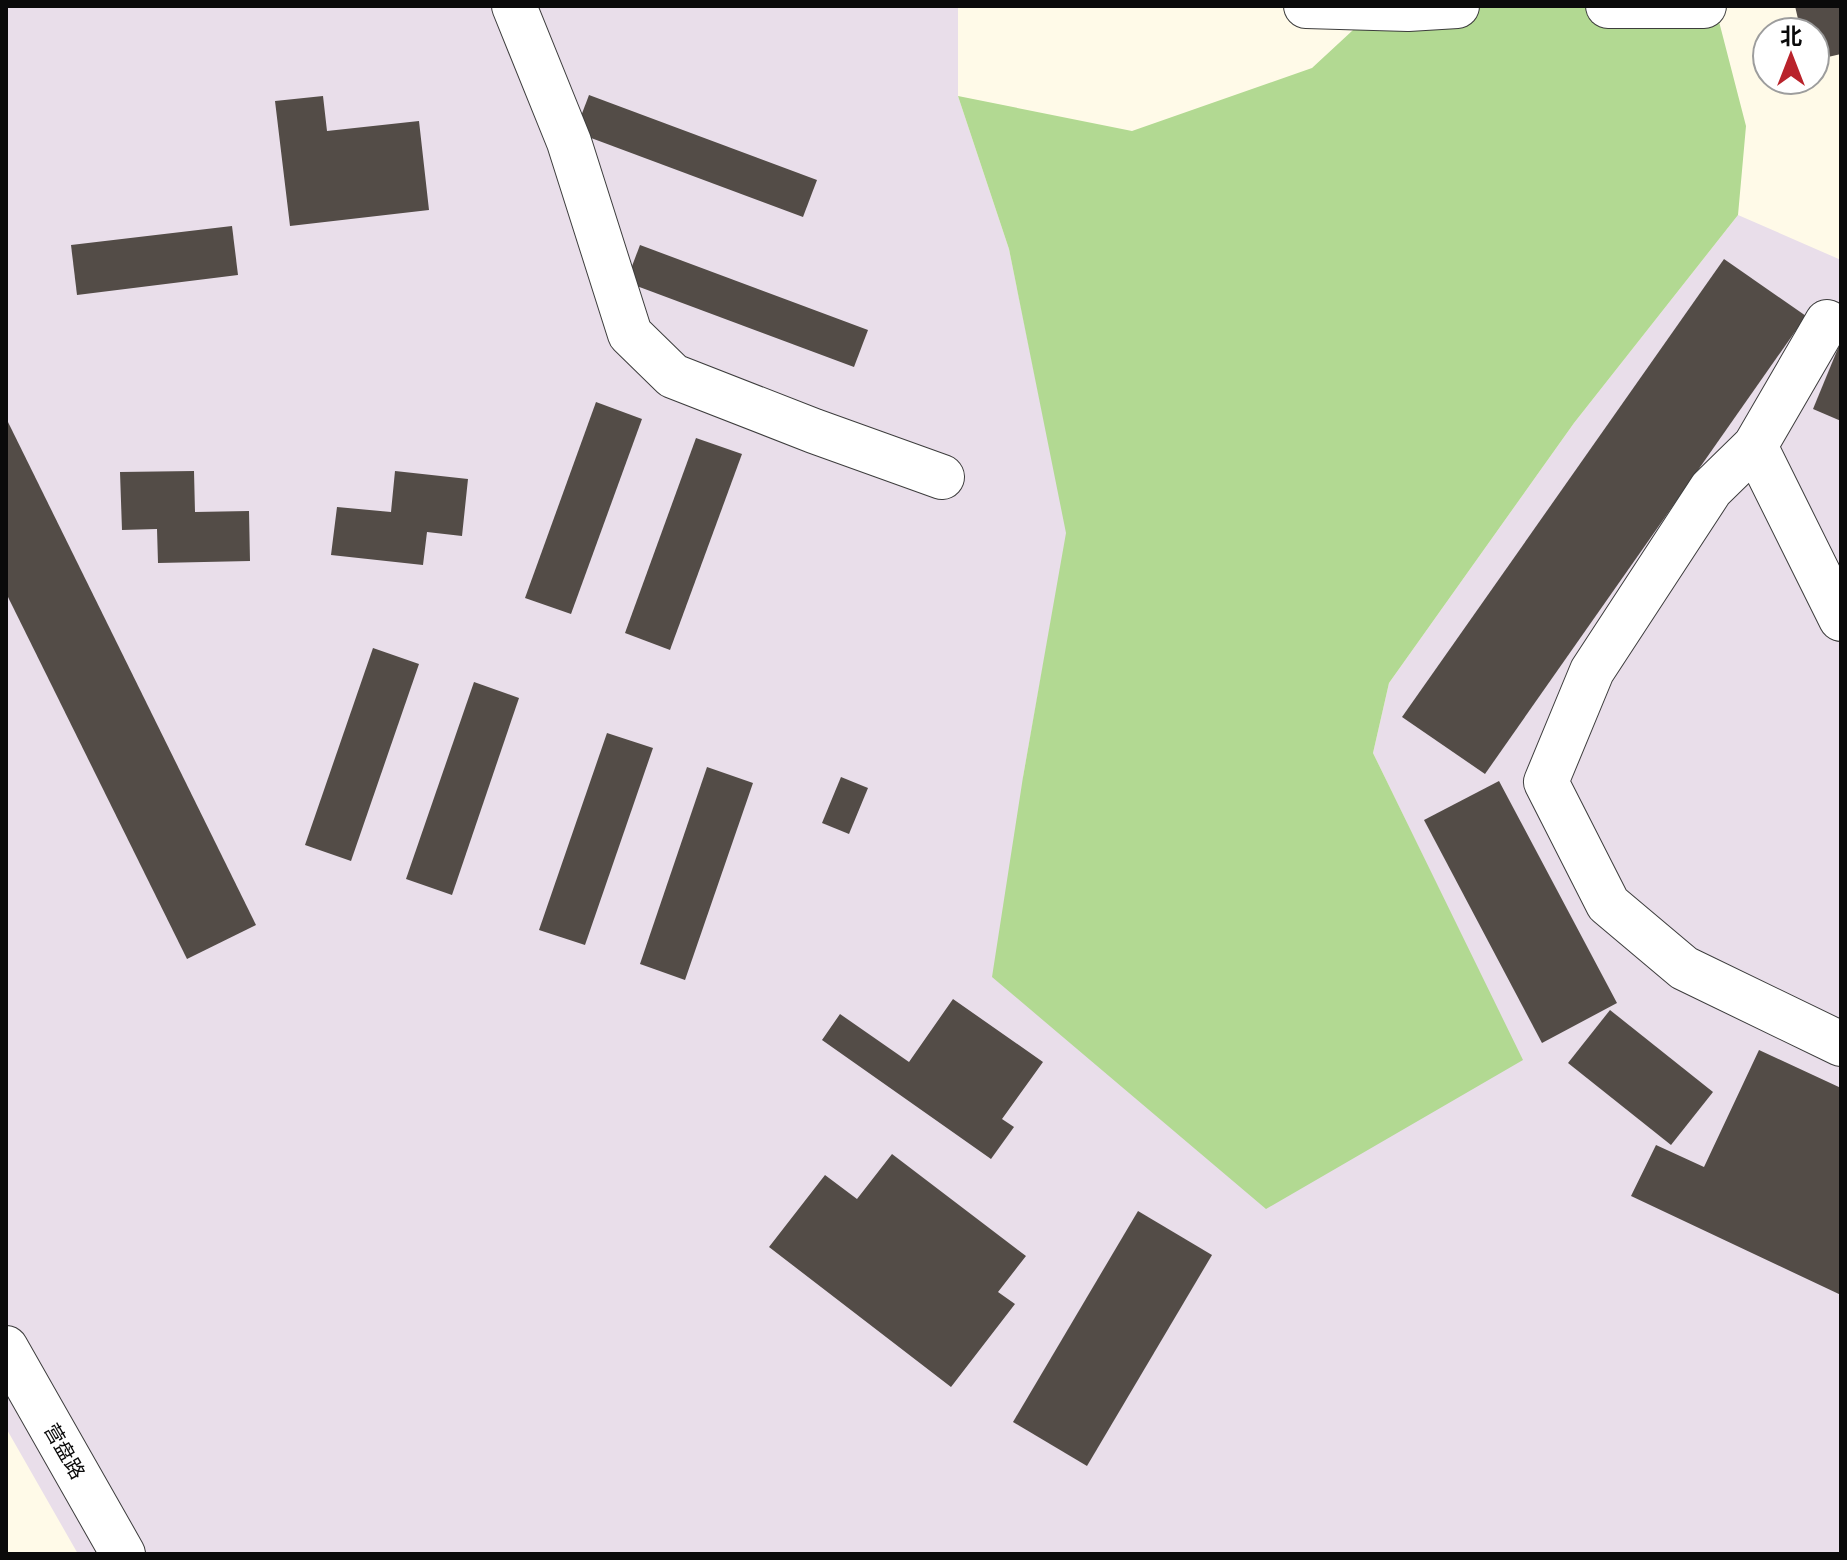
<svg xmlns="http://www.w3.org/2000/svg" width="1847" height="1560" viewBox="0 0 1847 1560" font-family="'PT Serif','Noto Sans SC',serif">
<style>
.industrial{fill:#e9deea}
.forest{fill:#b2d992}
.building{fill:#534c47}
.lines{fill:none;stroke-linecap:round;stroke-linejoin:round}
.minor-casing{stroke:#3d3d3d;stroke-width:46}
.minor{stroke:#fff;stroke-width:44}
.labels{text-anchor:middle;dominant-baseline:central;stroke-width:8;stroke-linejoin:round;paint-order:stroke}
.street-label{font-size:20px;fill:#0a0a0a;stroke:#fff}
</style>
<rect width="100%" height="100%" fill="#fffae8"/>
<!-- industrial -->
<path class="industrial" d="M 6,6 L 958,6 L 958,96 L 1009,249 L 1067,533 L 1023,777 L 1522,1060 L 1373,753 L 1389,683 L 1574,423 L 1738,215 L 1841,260 L 1841,1554 L 78,1554 L 6,1428 Z"/>
<!-- forest -->
<path class="forest" d="M 1379,6 L 1715,6 L 1746,126 L 1738,215 L 1574,423 L 1389,683 L 1373,753 L 1523,1060 L 1266,1209 L 992,977 L 1023,777 L 1066,533 L 1009,249 L 958,96 L 1132,131 L 1312,68 Z"/>
<!-- building -->
<g class="building">
<path d="M 1795,6 L 1841,6 L 1841,54 L 1815,60 L 1815,32 L 1801,32 Z"/>
<path d="M 589,95 L 817,180 L 803,217 L 575,132 Z"/>
<path d="M 323,96 L 327,131 L 419,121 L 429,210 L 290,226 L 275,101 Z"/>
<path d="M 232,226 L 238,275 L 77,295 L 71,245 Z"/>
<path d="M 640,245 L 868,330 L 854,367 L 626,282 Z"/>
<path d="M 1724,259 L 1806,316 L 1485,774 L 1402,717 Z"/>
<path d="M 1841,341 L 1841,421 L 1813,409 Z"/>
<path d="M 596,402 L 642,419 L 571,614 L 525,598 Z"/>
<path d="M 6,418 L 256,925 L 187,959 L 6,593 Z"/>
<path d="M 696,438 L 742,454 L 670,650 L 625,633 Z"/>
<path d="M 194,471 L 195,512 L 249,511 L 250,561 L 158,563 L 157,529 L 122,530 L 120,472 Z"/>
<path d="M 395,471 L 468,479 L 462,536 L 427,532 L 423,565 L 331,555 L 337,507 L 391,512 Z"/>
<path d="M 373,648 L 419,664 L 351,861 L 305,845 Z"/>
<path d="M 474,682 L 519,698 L 452,895 L 406,879 Z"/>
<path d="M 607,733 L 653,748 L 585,945 L 539,930 Z"/>
<path d="M 707,767 L 753,783 L 685,980 L 640,964 Z"/>
<path d="M 841,777 L 868,788 L 849,834 L 822,823 Z"/>
<path d="M 1499,781 L 1617,1003 L 1542,1043 L 1424,820 Z"/>
<path d="M 953,999 L 1043,1062 L 1002,1119 L 1014,1127 L 991,1159 L 822,1040 L 840,1014 L 909,1062 Z"/>
<path d="M 1610,1010 L 1713,1092 L 1671,1145 L 1568,1063 Z"/>
<path d="M 1759,1050 L 1841,1088 L 1841,1295 L 1631,1196 L 1656,1145 L 1704,1167 Z"/>
<path d="M 892,1154 L 1026,1256 L 998,1292 L 1015,1304 L 951,1387 L 769,1247 L 825,1175 L 857,1199 Z"/>
<path d="M 1138,1211 L 1212,1255 L 1087,1466 L 1013,1422 Z"/>
</g>
<g class="lines">
<!-- minor casing -->
<g class="minor-casing">
<g id="minor">
<path d="M 514,6 L 569,142 L 630,334 L 673,376 L 814,431 L 942,477"/>
<path d="M 1306,6 L 1408,9 L 1457,6"/>
<path d="M 1608,6 L 1704,6"/>
<path d="M 1827,322 L 1755,446 L 1711,489 L 1592,671 L 1546,782 L 1608,904 L 1684,968 L 1841,1044"/>
<path d="M 1755,446 L 1841,619"/>
<path d="M 6,1348 L 123,1554"/>
</g>
</g>
<!-- minor -->
<use href="#minor" class="minor"/>
</g>
<g class="labels">
<!-- street labels -->
<g class="street-label">
<text transform="translate(65 1451) rotate(60)">营盘路</text>
</g>
</g>
<!-- border -->
<rect width="1847" height="1560" fill="none" stroke="#0a0a0a" stroke-width="16"/>
<!-- north arrow -->
<g transform="translate(1791 56)"><circle r="38" fill="#ffffff" stroke="#9d9d9d" stroke-width="2"/>
<path d="M0-6L14 30L0 20L-14 30Z" fill="#b9232b"/>
<text y="-12" font-size="22" font-weight="bold" text-anchor="middle" fill="#0a0a0a">北</text>
</g>
</svg>
